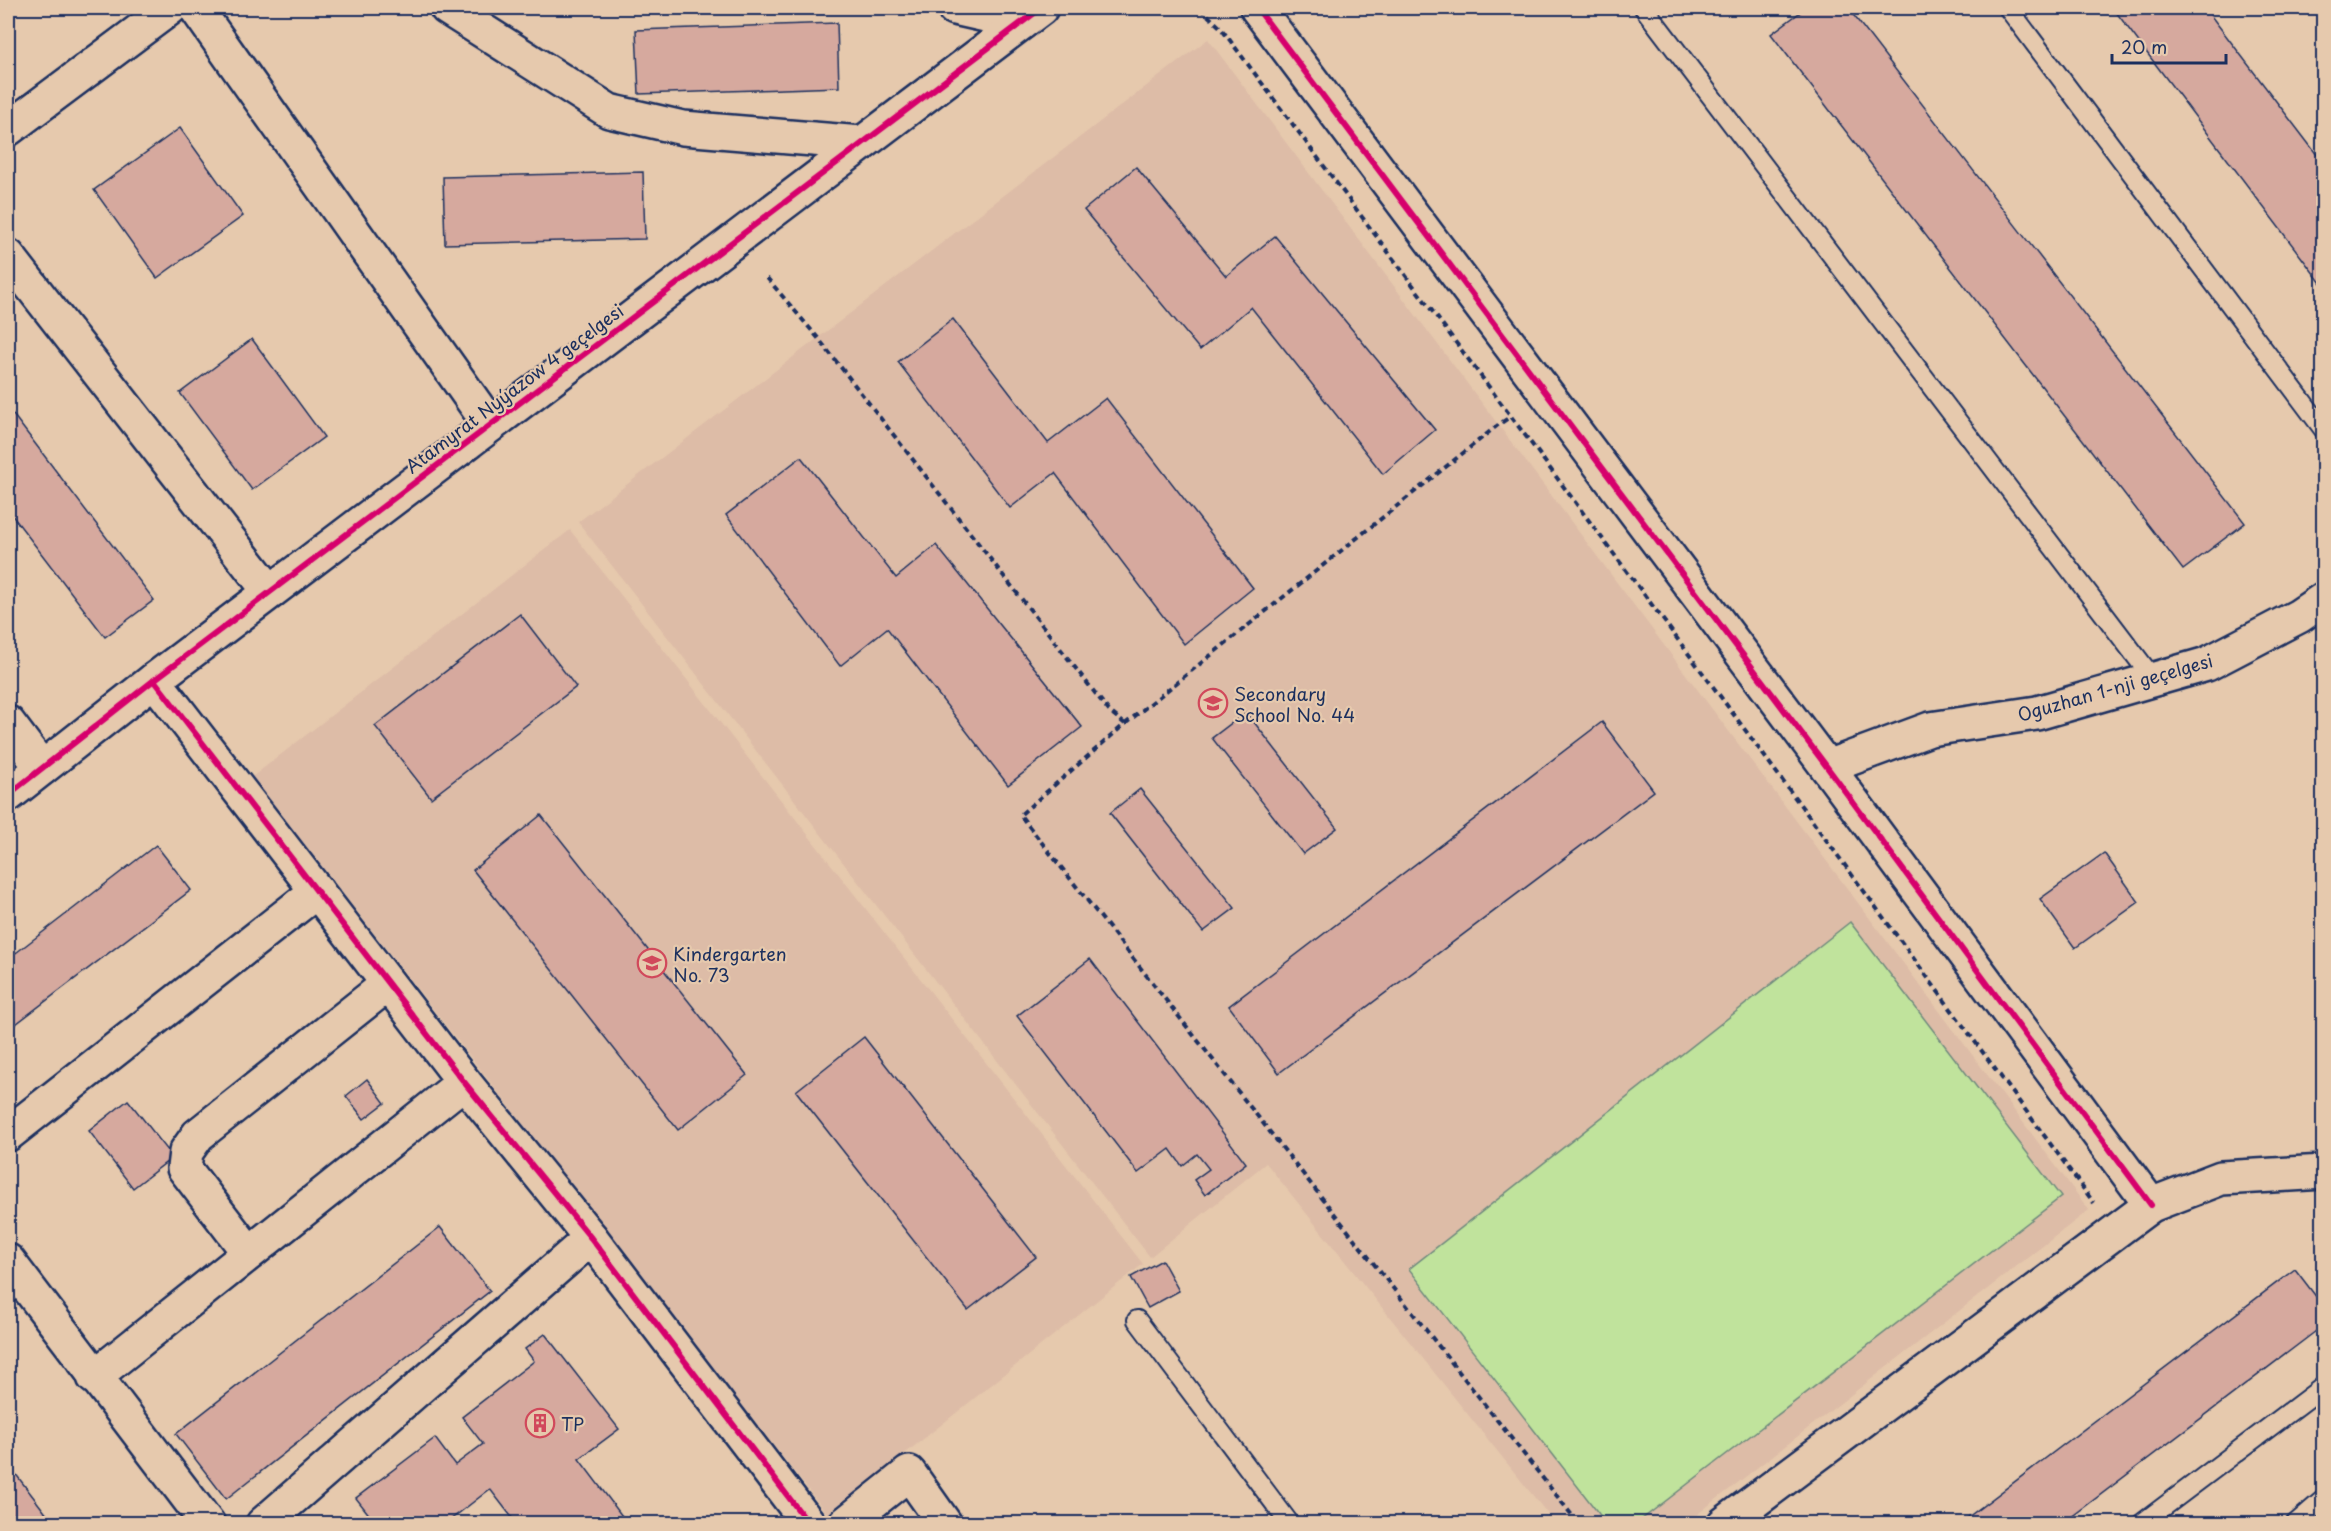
<svg xmlns="http://www.w3.org/2000/svg" width="2331" height="1531" viewBox="0 0 2331 1531" font-family="'Playpen Sans',sans-serif">
<style>
.built{fill:#ddbca7}
.green{fill:#c0e39c;stroke:#6e897d;stroke-width:1.5}
.building{fill:#d6a99e;stroke:#1b2f5e;stroke-width:1.5}
.lines{fill:none;stroke-linecap:round;stroke-linejoin:round}
.service-casing{stroke:#1b2f5e;stroke-width:22}
.minor-casing{stroke:#1b2f5e;stroke-width:38}
.path{stroke:#1b2f5e;stroke-width:4;stroke-dasharray:6 4.5;stroke-linecap:butt}
.service{stroke:#e6c9ad;stroke-width:18}
.minor{stroke:#e6c9ad;stroke-width:33}
.cycleway-casing{stroke:#e6c9ad;stroke-width:10}
.cycleway{stroke:#d6006c;stroke-width:6}
.labels{text-anchor:middle;dominant-baseline:central;stroke-width:4.5;stroke-linejoin:round;paint-order:stroke}
.street-label{font-size:18px;fill:#1b2f5e;stroke:#e6c9ad}
.poi-label{font-size:18px;fill:#1b2f5e;stroke:#e6c9ad;text-anchor:start}
</style>
<rect width="100%" height="100%" fill="#e6c9ad"/>
<filter id="ink" filterUnits="userSpaceOnUse"><feTurbulence type="fractalNoise" baseFrequency=".0167" numOctaves="2"/><feDisplacementMap in="SourceGraphic" scale="12" xChannelSelector="R" yChannelSelector="G"/><feConvolveMatrix kernelMatrix="1 2 1 2 8 2 1 2 1" color-interpolation-filters="sRGB"/></filter>
<g filter="url(#ink)">
<!-- built -->
<g class="built">
<path d="M 1208,39 L 2089,1210 L 1686,1523 L 1555,1523 L 1266,1163 L 1150,1257 L 578,522 Z"/>
<path d="M 570,530 L 1143,1264 L 828,1515 L 252,777 Z"/>
</g>
<!-- green -->
<path class="green" d="M 1850,922 L 2061,1197 L 1637,1523 L 1606,1523 L 1409,1269 Z"/>
<!-- building -->
<g class="building">
<path d="M 1806,8 L 1848,8 L 2245,523 L 2183,570 L 1771,34 Z"/>
<path d="M 2113,8 L 2205,8 L 2324,164 L 2324,287 Z"/>
<path d="M 837,23 L 839,87 L 639,94 L 636,30 Z"/>
<path d="M 180,128 L 243,216 L 157,278 L 94,190 Z"/>
<path d="M 1136,167 L 1226,276 L 1275,236 L 1435,430 L 1383,474 L 1251,307 L 1200,350 L 1084,210 Z"/>
<path d="M 643,172 L 645,239 L 445,244 L 443,177 Z"/>
<path d="M 953,319 L 1048,443 L 1106,398 L 1253,588 L 1184,644 L 1055,473 L 1010,508 L 898,362 Z"/>
<path d="M 252,339 L 324,437 L 252,490 L 180,393 Z"/>
<path d="M 8,408 L 154,600 L 105,637 L 8,510 Z"/>
<path d="M 801,457 L 896,578 L 936,545 L 1082,727 L 1008,785 L 887,628 L 840,666 L 726,515 Z"/>
<path d="M 520,614 L 576,687 L 431,798 L 375,726 Z"/>
<path d="M 1246,712 L 1337,828 L 1303,854 L 1212,738 Z"/>
<path d="M 1602,722 L 1654,791 L 1279,1073 L 1229,1006 Z"/>
<path d="M 1140,789 L 1235,908 L 1203,932 L 1110,813 Z"/>
<path d="M 541,815 L 747,1075 L 678,1130 L 473,870 Z"/>
<path d="M 156,845 L 191,890 L 8,1030 L 8,959 Z"/>
<path d="M 2104,853 L 2139,902 L 2075,948 L 2040,899 Z"/>
<path d="M 1090,959 L 1246,1163 L 1205,1195 L 1194,1180 L 1209,1169 L 1197,1154 L 1182,1166 L 1170,1149 L 1138,1173 L 1017,1016 Z"/>
<path d="M 864,1037 L 1036,1257 L 968,1310 L 796,1091 Z"/>
<path d="M 367,1079 L 385,1103 L 364,1119 L 346,1096 Z"/>
<path d="M 128,1100 L 173,1157 L 133,1188 L 89,1131 Z"/>
<path d="M 440,1227 L 490,1291 L 226,1499 L 176,1434 Z"/>
<path d="M 1162,1260 L 1179,1291 L 1148,1308 L 1131,1277 Z"/>
<path d="M 2295,1269 L 2324,1307 L 2324,1325 L 2062,1524 L 1959,1524 Z"/>
<path d="M 545,1334 L 619,1429 L 579,1459 L 628,1524 L 517,1524 L 490,1489 L 445,1524 L 371,1524 L 374,1521 L 356,1498 L 435,1438 L 455,1465 L 483,1444 L 462,1417 L 534,1361 L 525,1349 Z"/>
<path d="M 8,1464 L 54,1524 L 8,1524 Z"/>
</g>
<g class="lines">
<!-- service casing -->
<g class="service-casing">
<g id="service">
<path d="M 1644,8 L 2154,680"/>
<path d="M 2008,8 L 2324,430"/>
<path d="M 1137,1320 L 1290,1524"/>
<path d="M 2141,1524 L 2324,1386"/>
<path d="M 2295,1524 L 2324,1499"/>
</g>
</g>
<!-- minor casing -->
<g class="minor-casing">
<g id="minor">
<path d="M 196,8 L 490,425"/>
<path d="M 447,8 L 609,111 L 683,128 L 861,143"/>
<path d="M 954,8 L 1021,23"/>
<path d="M 1257,8 L 1827,767 L 2151,1205"/>
<path d="M 8,129 L 170,8"/>
<path d="M 8,256 L 270,592"/>
<path d="M 154,680 L 464,1082 L 591,1238 L 809,1524"/>
<path d="M 8,723 L 42,768"/>
<path d="M 1827,767 L 1930,729 L 2037,713 L 2207,664 L 2299,616 L 2324,599"/>
<path d="M 8,795 L 154,680 L 1041,8"/>
<path d="M 8,1134 L 317,891"/>
<path d="M 249,1253 L 184,1168 L 186,1152 L 198,1135 L 388,984"/>
<path d="M 8,1261 L 208,1524"/>
<path d="M 94,1377 L 464,1082"/>
<path d="M 263,1524 L 591,1238"/>
<path d="M 845,1524 L 909,1473 L 945,1524"/>
<path d="M 1724,1524 L 2151,1205 L 2221,1178 L 2324,1172"/>
</g>
</g>
<!-- path -->
<g class="path">
<path d="M 1200,8 L 1220,27 L 1723,700 L 2094,1203"/>
<path d="M 767,278 L 818,338 L 1109,711 L 1125,724 L 1020,815 L 1579,1524"/>
<path d="M 1125,724 L 1498,425 L 1510,417"/>
</g>
<!-- service -->
<use href="#service" class="service"/>
<!-- minor -->
<use href="#minor" class="minor"/>
<!-- cycleway casing -->
<g class="cycleway-casing">
<g id="cycleway">
<path d="M 1257,8 L 1827,767 L 2151,1205"/>
<path d="M 154,680 L 464,1082 L 591,1238 L 809,1524"/>
<path d="M 8,795 L 154,680 L 1041,8"/>
</g>
</g>
<!-- cycleway -->
<use href="#cycleway" class="cycleway"/>
</g>
</g>
<!-- icons -->
<defs>
<g id="school-ring" transform="scale(1.5)"><circle r="9.5" fill="#e6c9ad" stroke="#d1495b" stroke-width="1.5"/><path d="M0-5L7-2L0 1L-7-2ZM-4 1L0 2.5L4 1V4Q0 6-4 4Z" fill="#d1495b"/></g>
<g id="building-ring" transform="scale(1.5)"><circle r="9.5" fill="#e6c9ad" stroke="#d1495b" stroke-width="1.5"/><path d="M-4-6H4V6H1V3H-1V6H-4ZM-2.5-4.3h1.7v1.8h-1.7ZM.8-4.3h1.7v1.8H.8ZM-2.5-1h1.7V.8h-1.7ZM.8-1h1.7V.8H.8Z" fill="#d1495b"/></g>
</defs>
<g fill-rule="evenodd">
<use href="#school-ring" x="1213" y="703"/>
<use href="#school-ring" x="652" y="963"/>
<use href="#building-ring" x="540" y="1423"/>
</g>
<g class="labels">
<!-- street labels -->
<g class="street-label">
<text transform="translate(514 388) rotate(-37)">Atamyrat Nyýazow 4 geçelgesi</text>
<text transform="translate(2115 687) rotate(-16)">Oguzhan 1-nji geçelgesi</text>
</g>
<!-- poi labels -->
<g class="poi-label">
<text x="1234" y="693">Secondary<tspan x="1234" dy="21">School No. 44</tspan></text>
<text x="673" y="953">Kindergarten<tspan x="673" dy="21">No. 73</tspan></text>
<text x="561" y="1423">TP</text>
</g>
</g>
<!-- margin -->
<rect width="2331" height="1531" fill="none" stroke="#e6c9ad" stroke-width="30"/>
<rect x="15" y="15" width="2301" height="1501" fill="none" stroke="#1b2f5e" stroke-width="2" filter="url(#ink)"/>
<!-- scale -->
<path d="M2112 54v9h114v-9" fill="none" stroke="#1b2f5e" stroke-width="3"/>
<text x="2121" y="54" font-size="18" fill="#1b2f5e" stroke="#e6c9ad" stroke-width="4.5" paint-order="stroke">20 m</text>
</svg>
